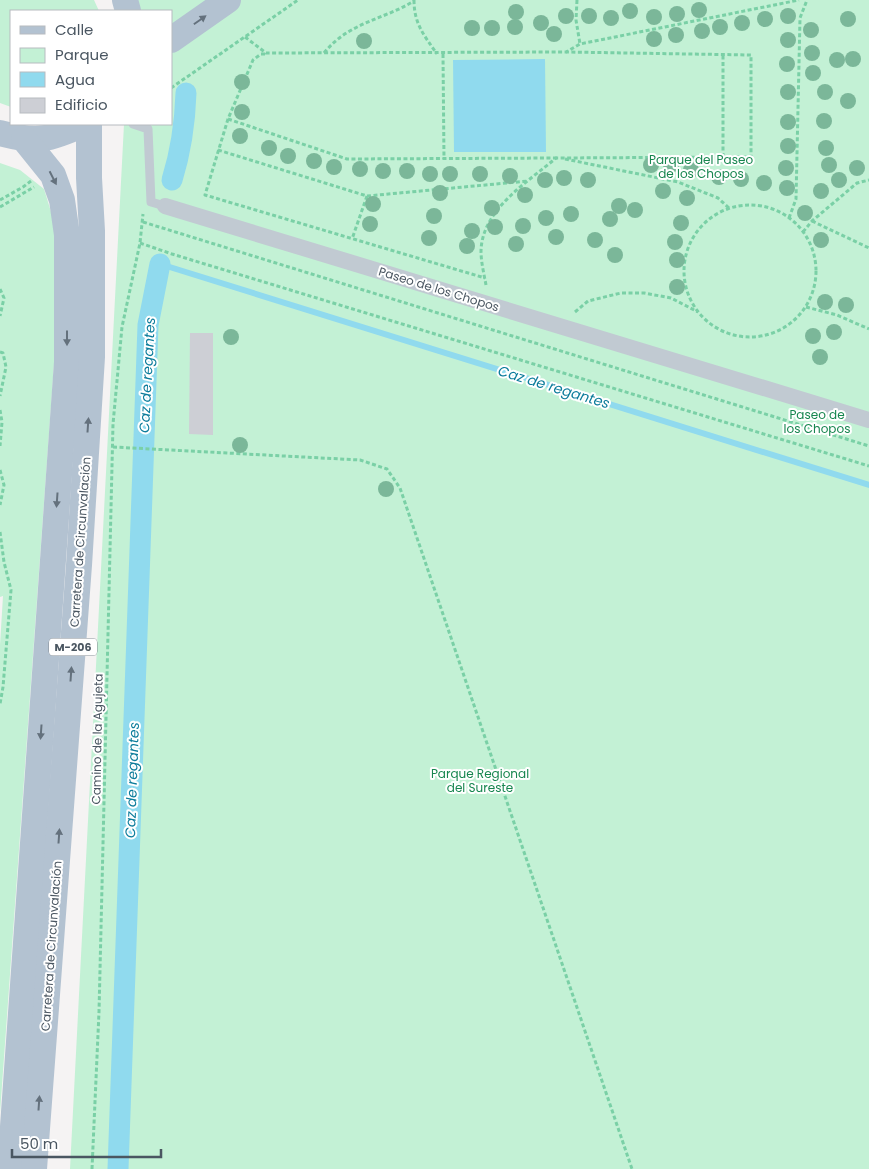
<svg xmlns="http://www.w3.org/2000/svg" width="869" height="1169" viewBox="0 0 869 1169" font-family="Poppins,sans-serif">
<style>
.green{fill:#c3f1d5}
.water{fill:#90daee}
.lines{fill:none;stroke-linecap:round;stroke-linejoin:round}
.stream{stroke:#90daee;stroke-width:6}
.canal{stroke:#90daee;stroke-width:21}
.building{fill:#cdcfd5}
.path{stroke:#7ad0a6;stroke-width:3;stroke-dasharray:4 2.5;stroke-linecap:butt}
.lane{stroke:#c1cad2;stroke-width:9}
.street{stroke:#c1cad2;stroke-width:16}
.primary{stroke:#b3c2d1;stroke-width:26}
.tree{fill:#7bb799}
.oneway{fill:#64717d}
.labels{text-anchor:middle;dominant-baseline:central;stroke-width:4;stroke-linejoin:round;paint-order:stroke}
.shield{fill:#fff;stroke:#808990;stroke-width:1}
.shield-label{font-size:11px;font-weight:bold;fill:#4a5661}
.park-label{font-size:12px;fill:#17864f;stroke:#fff}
.street-label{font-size:12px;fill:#4a5661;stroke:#fff}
.water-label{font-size:14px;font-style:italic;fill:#0c7c9b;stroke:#fff}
</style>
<rect width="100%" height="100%" fill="#f5f3f3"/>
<!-- green -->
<g class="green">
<path d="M 0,0 L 94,0 L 99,11 L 11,11 L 11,107 L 0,103 Z"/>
<path d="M 130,0 L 869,0 L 869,1169 L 70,1169 L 124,124 L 171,124 L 171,11 L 130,11 Z"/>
<path d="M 0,163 L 20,170 L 44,189 L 56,228 L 54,364 L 0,1113 L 0,645 L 3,596 L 0,597 Z"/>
</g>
<!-- water -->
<path class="water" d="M 545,59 L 546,152 L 454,152 L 453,60 Z"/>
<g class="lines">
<!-- stream -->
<path class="stream" d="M 160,264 L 869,485"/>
<!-- canal -->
<g class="canal">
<path d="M 172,180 C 181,151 185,123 186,93"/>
<path d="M 118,1169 L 148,325 L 160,264"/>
</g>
</g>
<!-- building -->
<path class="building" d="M 190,333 L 213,333 L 213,435 L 189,434 Z"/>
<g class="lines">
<!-- path -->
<g class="path">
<path d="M 414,0 C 414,24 424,35 437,54"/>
<path d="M 577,0 L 576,20 L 580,44"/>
<path d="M 245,37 L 266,53 L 566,52 L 580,44 L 799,0"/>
<path d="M 324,53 C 349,22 383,20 414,1"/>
<path d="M 265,54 L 261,54 L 253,60 L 228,119 L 205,195 L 485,278"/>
<path d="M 443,54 L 444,159"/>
<path d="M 171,88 L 298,0"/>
<path d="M 228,119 L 347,159 L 557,158"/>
<path d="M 218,150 L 367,196 L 352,239"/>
<path d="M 723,157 L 723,54"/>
<path d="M 565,159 L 678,182 L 718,198 L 730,209"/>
<path d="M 367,196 L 528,181"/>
<path d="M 0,200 L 23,187 L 31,181"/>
<circle cx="750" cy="271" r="66"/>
<path d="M 0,207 L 34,187"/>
<path d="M 789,218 L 796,199 L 800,18 L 807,0"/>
<path d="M 812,221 L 869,248"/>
<path d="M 143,222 L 869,446"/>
<path d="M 803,232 L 812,221 L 857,183 L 869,180"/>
<path d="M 140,243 L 172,254 L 869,466"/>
<path d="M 486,285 C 484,274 481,262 481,251 C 482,209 528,182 556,158 L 751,157 L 751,55 L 566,52"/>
<path d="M 0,289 L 4,298 L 0,316"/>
<path d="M 806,307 L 837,315 L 869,329"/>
<path d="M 575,312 L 588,301 L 621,293 L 644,293 L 671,298 L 698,312"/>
<path d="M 0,352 L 3,353 L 6,367 L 0,396"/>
<path d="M 0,410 L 2,422 L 0,446"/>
<path d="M 113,447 L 360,460 L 387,469 L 400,488 L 632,1169"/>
<path d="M 0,470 L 4,485 L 0,505"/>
<path d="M 0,532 L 4,562 L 11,590 L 3,687 L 0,704"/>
<path d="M 92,1169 L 99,1012 L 113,424 L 122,327 L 140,243 L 143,214"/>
</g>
<!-- lane -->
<path class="lane" d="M 133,124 L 148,129 L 151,202 L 165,206"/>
<!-- street -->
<path class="street" d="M 165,206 L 869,420"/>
<!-- primary -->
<g class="primary">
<path d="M 125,0 L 128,11"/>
<path d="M 171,40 L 228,0"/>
<path d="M 0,133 C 37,143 49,140 84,124"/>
<path d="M 10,1169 L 67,362 L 67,235 L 62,200 L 53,175 L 24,139"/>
<path d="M 34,1169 L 79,565 L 92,357 L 92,231 L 89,178 L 89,124"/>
</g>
</g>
<!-- trees -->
<g class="tree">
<circle cx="699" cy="10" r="8"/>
<circle cx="630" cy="11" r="8"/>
<circle cx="516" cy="12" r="8"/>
<circle cx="677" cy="14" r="8"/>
<circle cx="566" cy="16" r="8"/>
<circle cx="589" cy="16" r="8"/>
<circle cx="788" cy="16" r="8"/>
<circle cx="654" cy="17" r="8"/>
<circle cx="611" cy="18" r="8"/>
<circle cx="765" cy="19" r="8"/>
<circle cx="848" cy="19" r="8"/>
<circle cx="541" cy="23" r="8"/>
<circle cx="742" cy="23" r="8"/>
<circle cx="515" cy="27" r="8"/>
<circle cx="720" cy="27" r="8"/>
<circle cx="472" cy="28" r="8"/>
<circle cx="492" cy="28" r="8"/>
<circle cx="811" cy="30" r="8"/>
<circle cx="702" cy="31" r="8"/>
<circle cx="554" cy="34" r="8"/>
<circle cx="676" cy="35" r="8"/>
<circle cx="654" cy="39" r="8"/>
<circle cx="788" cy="40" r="8"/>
<circle cx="364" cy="41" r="8"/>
<circle cx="812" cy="53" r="8"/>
<circle cx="853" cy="59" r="8"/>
<circle cx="837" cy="60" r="8"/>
<circle cx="787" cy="64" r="8"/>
<circle cx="813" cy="73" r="8"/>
<circle cx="242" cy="82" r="8"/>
<circle cx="788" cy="92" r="8"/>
<circle cx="825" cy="92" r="8"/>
<circle cx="848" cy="101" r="8"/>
<circle cx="242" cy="112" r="8"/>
<circle cx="824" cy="121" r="8"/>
<circle cx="788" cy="122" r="8"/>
<circle cx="240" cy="136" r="8"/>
<circle cx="788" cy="146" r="8"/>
<circle cx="269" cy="148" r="8"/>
<circle cx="826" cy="148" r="8"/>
<circle cx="288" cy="156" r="8"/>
<circle cx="314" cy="161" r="8"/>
<circle cx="651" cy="165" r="8"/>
<circle cx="671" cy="165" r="8"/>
<circle cx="829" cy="165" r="8"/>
<circle cx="334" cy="167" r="8"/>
<circle cx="786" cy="168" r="8"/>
<circle cx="857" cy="168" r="8"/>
<circle cx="360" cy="169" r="8"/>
<circle cx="691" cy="170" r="8"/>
<circle cx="383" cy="171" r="8"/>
<circle cx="407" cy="171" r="8"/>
<circle cx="430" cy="174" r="8"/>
<circle cx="450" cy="174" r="8"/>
<circle cx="480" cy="174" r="8"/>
<circle cx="510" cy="176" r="8"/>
<circle cx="719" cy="177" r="8"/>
<circle cx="564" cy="178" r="8"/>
<circle cx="741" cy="179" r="8"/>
<circle cx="545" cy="180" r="8"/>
<circle cx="588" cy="180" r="8"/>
<circle cx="839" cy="180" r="8"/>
<circle cx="764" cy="183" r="8"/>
<circle cx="787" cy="188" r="8"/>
<circle cx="663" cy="191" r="8"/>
<circle cx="821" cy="191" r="8"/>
<circle cx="440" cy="193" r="8"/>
<circle cx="525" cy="195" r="8"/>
<circle cx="687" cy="198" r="8"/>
<circle cx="373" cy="204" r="8"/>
<circle cx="619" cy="206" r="8"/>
<circle cx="492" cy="208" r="8"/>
<circle cx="635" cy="210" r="8"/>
<circle cx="805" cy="213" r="8"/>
<circle cx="571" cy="214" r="8"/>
<circle cx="434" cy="216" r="8"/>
<circle cx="546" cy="218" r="8"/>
<circle cx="610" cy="219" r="8"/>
<circle cx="681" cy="223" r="8"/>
<circle cx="370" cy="224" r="8"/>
<circle cx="523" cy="226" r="8"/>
<circle cx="495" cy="227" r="8"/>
<circle cx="472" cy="231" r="8"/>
<circle cx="556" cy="237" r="8"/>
<circle cx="429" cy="238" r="8"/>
<circle cx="595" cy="240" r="8"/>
<circle cx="821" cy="240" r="8"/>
<circle cx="675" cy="242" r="8"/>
<circle cx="516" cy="244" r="8"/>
<circle cx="467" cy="246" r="8"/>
<circle cx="615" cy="255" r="8"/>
<circle cx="677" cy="260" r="8"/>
<circle cx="677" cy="287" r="8"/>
<circle cx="825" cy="302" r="8"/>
<circle cx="846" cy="305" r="8"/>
<circle cx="834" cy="332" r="8"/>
<circle cx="813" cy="336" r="8"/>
<circle cx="231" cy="337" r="8"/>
<circle cx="820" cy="357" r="8"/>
<circle cx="240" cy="445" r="8"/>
<circle cx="386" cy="489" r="8"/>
</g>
<!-- one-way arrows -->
<defs><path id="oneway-solid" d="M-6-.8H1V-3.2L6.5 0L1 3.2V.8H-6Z" transform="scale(1.25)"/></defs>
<g class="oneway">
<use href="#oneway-solid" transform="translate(200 20) rotate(-35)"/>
<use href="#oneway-solid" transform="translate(53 178) rotate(63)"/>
<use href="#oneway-solid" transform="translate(67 338) rotate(90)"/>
<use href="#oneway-solid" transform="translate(88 425) rotate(-86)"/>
<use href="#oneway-solid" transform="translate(57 500) rotate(94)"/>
<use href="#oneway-solid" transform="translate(71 674) rotate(-86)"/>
<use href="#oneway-solid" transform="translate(41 732) rotate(94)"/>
<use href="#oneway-solid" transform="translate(59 836) rotate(-86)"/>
<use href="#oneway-solid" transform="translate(39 1103) rotate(-86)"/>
</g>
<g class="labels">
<!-- shield labels -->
<rect class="shield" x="49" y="638.5" width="48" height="17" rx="4"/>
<g class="shield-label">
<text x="73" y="647">M-206</text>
</g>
<!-- park labels -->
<g class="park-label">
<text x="701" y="159">Parque del Paseo<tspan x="701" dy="14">de los Chopos</tspan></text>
<text x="817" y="414">Paseo de<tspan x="817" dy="14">los Chopos</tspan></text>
<text x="480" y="773">Parque Regional<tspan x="480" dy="14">del Sureste</tspan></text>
</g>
<!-- street labels -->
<g class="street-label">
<text transform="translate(439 289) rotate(17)">Paseo de los Chopos</text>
<text transform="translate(80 542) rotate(-86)">Carretera de Circunvalación</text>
<text transform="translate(97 739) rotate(-89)">Camino de la Agujeta</text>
<text transform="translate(51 946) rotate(-86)">Carretera de Circunvalación</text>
</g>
<!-- water labels -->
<g class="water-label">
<text transform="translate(147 375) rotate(-87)">Caz de regantes</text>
<text transform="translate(554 387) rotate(17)">Caz de regantes</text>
<text transform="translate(132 780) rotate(-88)">Caz de regantes</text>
</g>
</g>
<!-- legend -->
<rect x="10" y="10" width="162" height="115" fill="#ffffff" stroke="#b7bbc0"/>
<rect x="20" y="26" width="25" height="8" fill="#b3c2d1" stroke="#b7bbc0"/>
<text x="55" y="35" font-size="15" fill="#4a5661">Calle</text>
<rect x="20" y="48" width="25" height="15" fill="#c3f1d5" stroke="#b7bbc0"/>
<text x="55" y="60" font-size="15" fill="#4a5661">Parque</text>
<rect x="20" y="72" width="25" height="15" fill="#90daee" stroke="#b7bbc0"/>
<text x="55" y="85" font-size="15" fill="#4a5661">Agua</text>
<rect x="20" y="98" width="25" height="15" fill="#cdcfd5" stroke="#b7bbc0"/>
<text x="55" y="110" font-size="15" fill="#4a5661">Edificio</text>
<!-- scale -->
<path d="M12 1149v8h149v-8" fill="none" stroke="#4a5661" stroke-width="2.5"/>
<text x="20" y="1149" font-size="15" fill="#4a5661" stroke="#ffffff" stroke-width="4" paint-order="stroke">50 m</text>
</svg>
